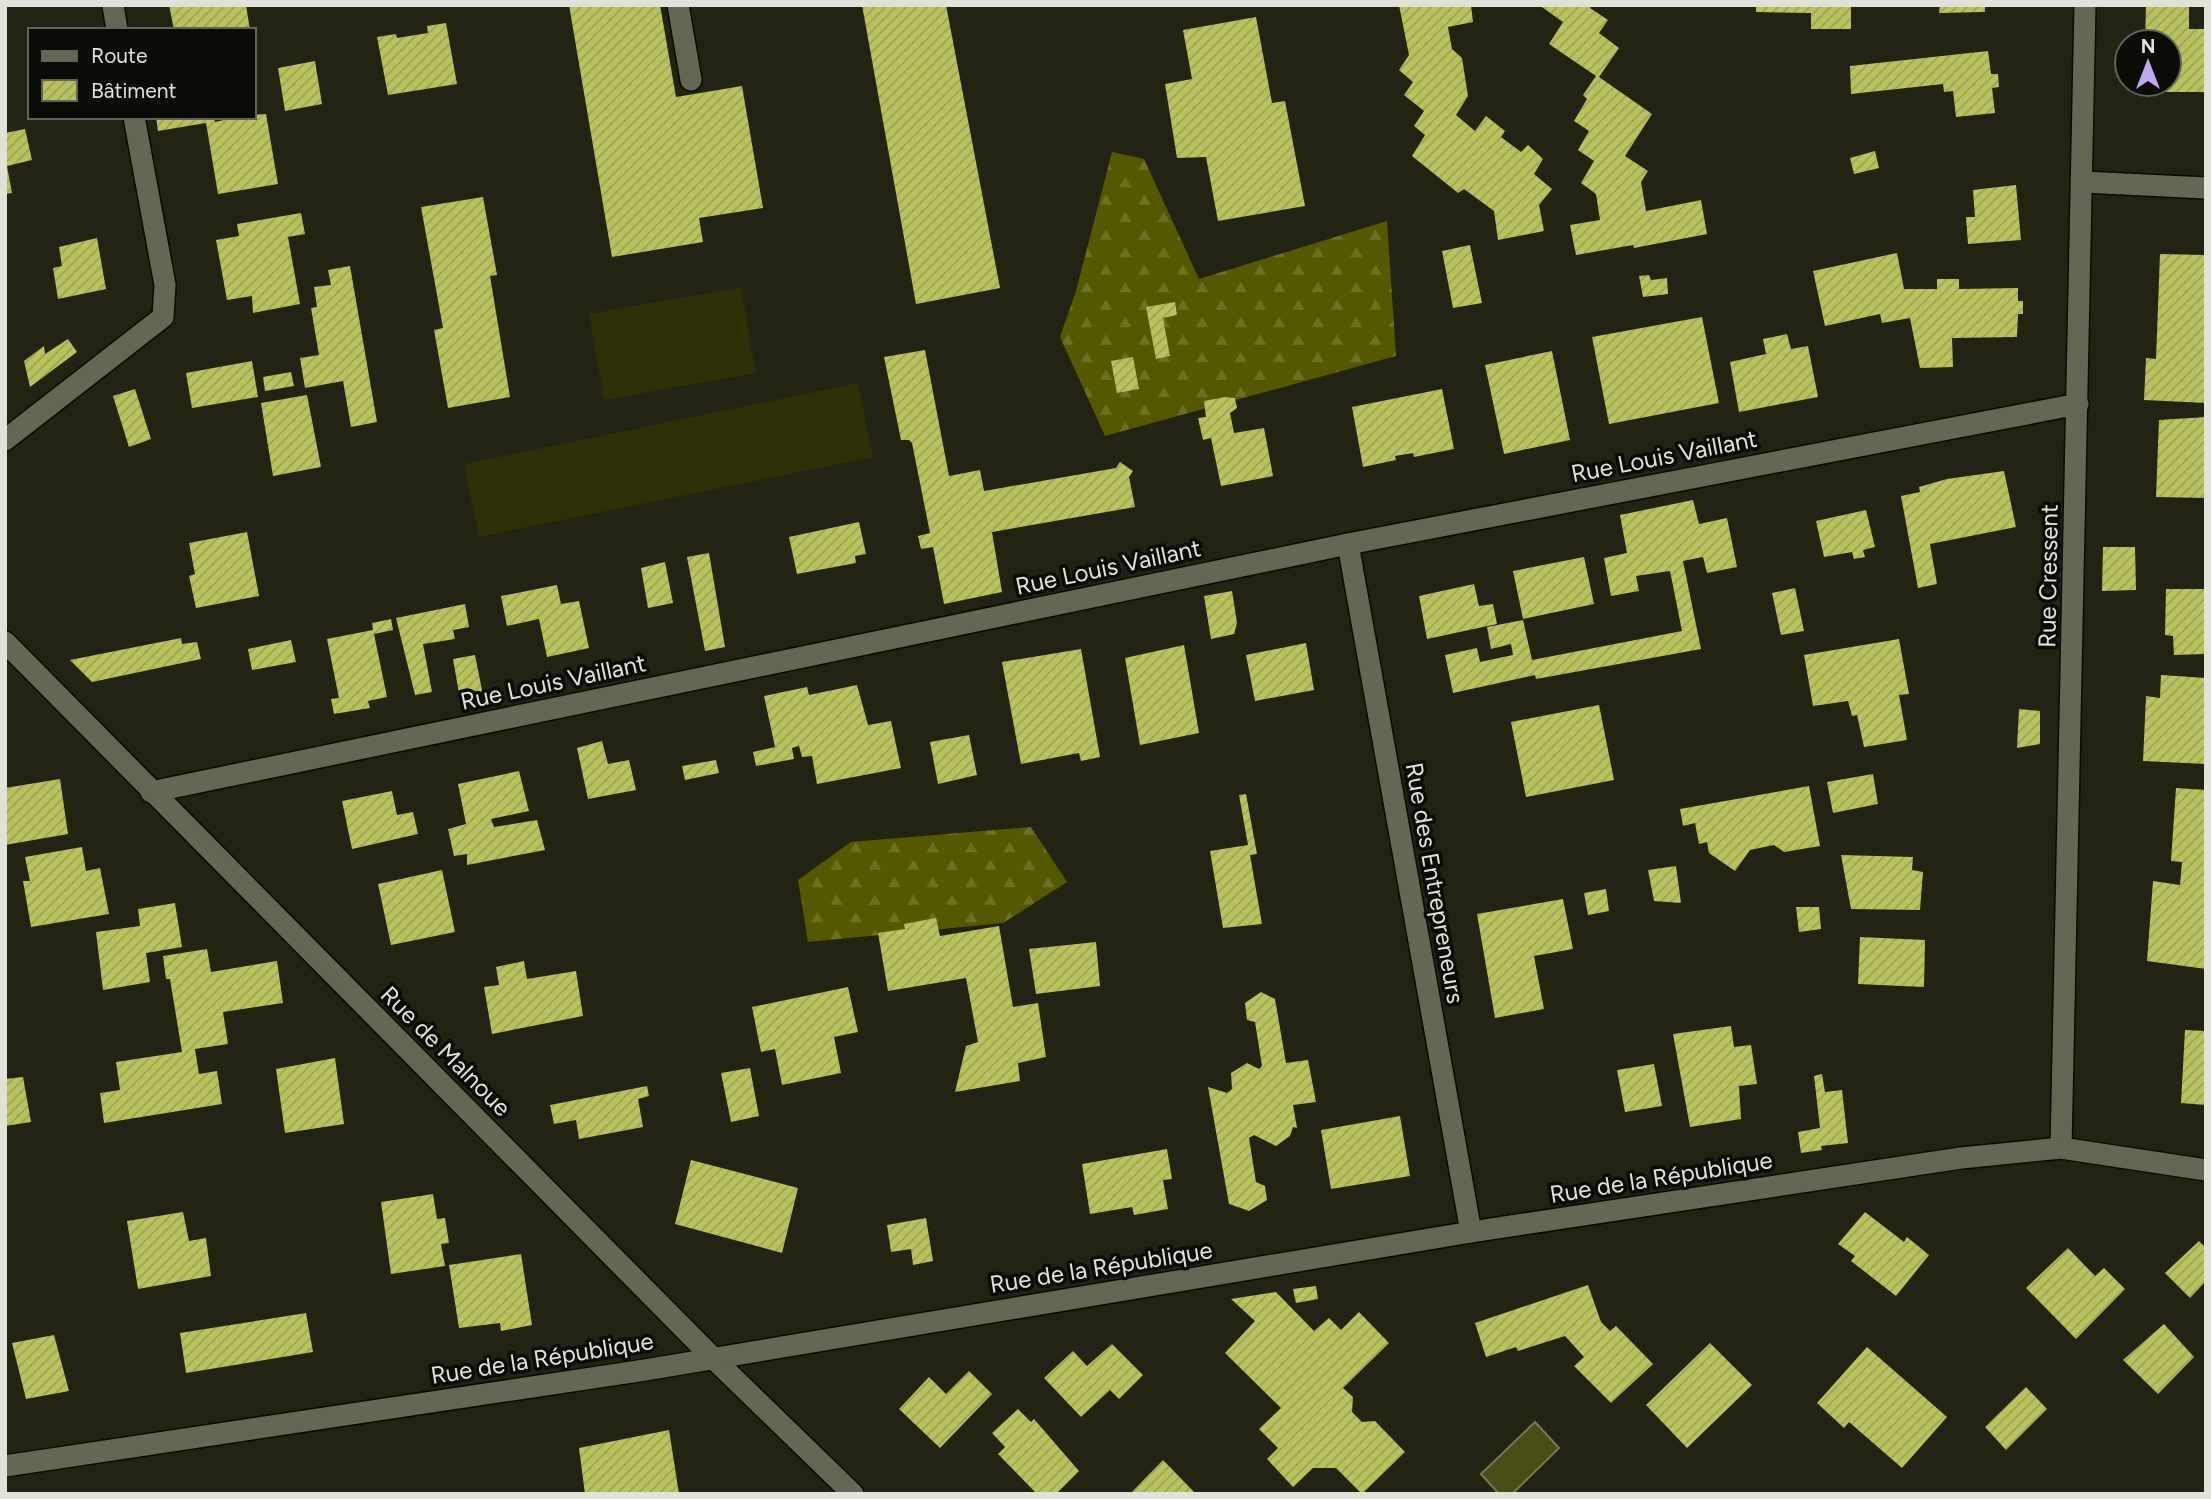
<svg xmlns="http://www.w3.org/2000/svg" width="2211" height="1499" viewBox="0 0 2211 1499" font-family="Figtree,sans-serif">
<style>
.grass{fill:#2d2f05}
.forest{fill:url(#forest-firs)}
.water{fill:#484c16;stroke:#767950;stroke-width:2}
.building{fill:url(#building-hatch)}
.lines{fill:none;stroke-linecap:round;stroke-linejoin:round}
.lane-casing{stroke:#0b0c01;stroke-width:24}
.street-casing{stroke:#0b0c01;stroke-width:24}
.lane{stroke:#656755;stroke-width:21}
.street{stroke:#656755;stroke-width:21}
.labels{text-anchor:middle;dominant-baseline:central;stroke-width:7;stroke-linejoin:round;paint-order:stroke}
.street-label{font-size:24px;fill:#e1e3d8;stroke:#0b0c06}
</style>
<defs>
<pattern id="forest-firs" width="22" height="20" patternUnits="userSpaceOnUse" patternTransform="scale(1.75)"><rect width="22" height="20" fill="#545800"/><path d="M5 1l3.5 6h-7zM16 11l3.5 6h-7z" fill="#6c7024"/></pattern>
<pattern id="building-hatch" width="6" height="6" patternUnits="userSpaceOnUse" patternTransform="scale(1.75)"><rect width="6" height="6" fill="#bac25e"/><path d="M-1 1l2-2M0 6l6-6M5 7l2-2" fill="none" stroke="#9ca257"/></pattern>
</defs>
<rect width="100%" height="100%" fill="#222313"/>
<!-- grass -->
<g class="grass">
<path d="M 741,287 L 756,373 L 604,400 L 589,314 Z"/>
<path d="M 858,383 L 873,457 L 479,537 L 464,464 Z"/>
</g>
<!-- forest -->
<g class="forest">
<path d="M 1112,152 L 1144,159 L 1199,279 L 1387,221 L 1396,356 L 1105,436 L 1060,337 L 1076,291 Z"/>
<path d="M 1031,827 L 1067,882 L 1003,923 L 808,942 L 798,880 L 851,842 Z"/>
</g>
<!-- water -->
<path class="water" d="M 1535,1422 L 1559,1448 L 1512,1494 L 1499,1494 L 1481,1474 Z"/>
<!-- building -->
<g class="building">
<path d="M 169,5 L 246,5 L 250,30 L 174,30 Z"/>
<path d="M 569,5 L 660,5 L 676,97 L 742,86 L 763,208 L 699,218 L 703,242 L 612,257 Z"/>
<path d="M 862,5 L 946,5 L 1000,288 L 916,304 Z"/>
<path d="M 1399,5 L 1471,5 L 1473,22 L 1448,27 L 1452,49 L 1462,58 L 1468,96 L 1456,115 L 1475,131 L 1486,116 L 1505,131 L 1501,137 L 1521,152 L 1528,145 L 1543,159 L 1534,174 L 1552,189 L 1539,205 L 1544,231 L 1498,240 L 1494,211 L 1464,189 L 1458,193 L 1412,156 L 1425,135 L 1414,126 L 1424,111 L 1404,95 L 1413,82 L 1399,70 L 1409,55 Z"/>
<path d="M 1539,5 L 1592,5 L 1590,8 L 1608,20 L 1599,33 L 1619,48 L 1599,77 L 1652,114 L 1625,156 L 1648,171 L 1641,182 L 1646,211 L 1701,200 L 1707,234 L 1634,248 L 1633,245 L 1576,255 L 1570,225 L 1600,220 L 1596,194 L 1581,183 L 1594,161 L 1578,150 L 1589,131 L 1574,121 L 1587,99 L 1583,95 L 1596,76 L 1549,44 L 1563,22 Z"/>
<path d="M 1756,5 L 1851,5 L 1851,29 L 1811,29 L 1811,13 L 1756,12 Z"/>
<path d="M 1940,5 L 1985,5 L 1985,12 L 1939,13 Z"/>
<path d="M 2146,5 L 2189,5 L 2189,29 L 2206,29 L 2206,92 L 2144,92 L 2145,84 L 2169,84 L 2169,42 L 2145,42 Z"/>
<path d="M 1256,17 L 1272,103 L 1285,101 L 1305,206 L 1218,221 L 1206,157 L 1177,158 L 1165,84 L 1192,79 L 1183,30 Z"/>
<path d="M 446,23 L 457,84 L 388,95 L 377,37 L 396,34 L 397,38 L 428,33 L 427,26 Z"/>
<path d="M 1988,51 L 1991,74 L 1998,74 L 1999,87 L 1992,88 L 1995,113 L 1956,117 L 1953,91 L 1944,92 L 1943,84 L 1851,94 L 1850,66 Z"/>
<path d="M 315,61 L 322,104 L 285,111 L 278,68 Z"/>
<path d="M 266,114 L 278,184 L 218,194 L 206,123 L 158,131 L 156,117 L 214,117 L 215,122 L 224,120 L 224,117 Z"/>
<path d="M 25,129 L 32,160 L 7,166 L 12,193 L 5,194 L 5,133 Z"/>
<path d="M 1875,151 L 1879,168 L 1854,174 L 1850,158 Z"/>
<path d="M 2016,185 L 2021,240 L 1968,244 L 1966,217 L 1975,217 L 1973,190 Z"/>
<path d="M 483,197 L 497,275 L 490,276 L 510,397 L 448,408 L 434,330 L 443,328 L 421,207 Z"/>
<path d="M 301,213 L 305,234 L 288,237 L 300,304 L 253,313 L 252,296 L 227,300 L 216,240 L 239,236 L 237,224 Z"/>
<path d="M 97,238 L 106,289 L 58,299 L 53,268 L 62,266 L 59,247 Z"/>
<path d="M 1470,245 L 1482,303 L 1453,308 L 1442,251 Z"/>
<path d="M 1897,253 L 1904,289 L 1937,289 L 1937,279 L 1959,279 L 1959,289 L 2018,288 L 2018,301 L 2023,301 L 2023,314 L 2018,314 L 2017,337 L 1952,338 L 1953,367 L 1920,368 L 1910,318 L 1882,323 L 1880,314 L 1825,326 L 1813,271 Z"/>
<path d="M 2160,254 L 2206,255 L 2206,403 L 2144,400 L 2146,358 L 2156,359 Z"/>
<path d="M 350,266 L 377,422 L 351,427 L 343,381 L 305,388 L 300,358 L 319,355 L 311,308 L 317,307 L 314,287 L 331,285 L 328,270 Z"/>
<path d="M 1649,275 L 1651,280 L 1667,278 L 1668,294 L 1643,297 L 1639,276 Z"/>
<path d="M 1175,302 L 1177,315 L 1163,318 L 1170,356 L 1156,359 L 1146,307 Z"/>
<path d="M 1702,317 L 1719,403 L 1609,424 L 1592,337 Z"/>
<path d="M 1787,334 L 1791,349 L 1808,346 L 1818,397 L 1739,412 L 1730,362 L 1766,354 L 1763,339 Z"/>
<path d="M 68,339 L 77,352 L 30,387 L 24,361 L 44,346 L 45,354 Z"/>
<path d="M 925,350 L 949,476 L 980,470 L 984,491 L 1116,468 L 1120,462 L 1133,471 L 1129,477 L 1135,507 L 992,532 L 1002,592 L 944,604 L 933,547 L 921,549 L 918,536 L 930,533 L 912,443 L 909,440 L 901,440 L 884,357 Z"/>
<path d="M 1552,351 L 1570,440 L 1504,454 L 1485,365 Z"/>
<path d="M 1133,357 L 1139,389 L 1117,393 L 1111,361 Z"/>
<path d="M 252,361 L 258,397 L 192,408 L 186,373 Z"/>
<path d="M 291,372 L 294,386 L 265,391 L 263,377 Z"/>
<path d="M 135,389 L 151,439 L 129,447 L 113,396 Z"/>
<path d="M 1442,389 L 1454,449 L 1414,457 L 1413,453 L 1395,456 L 1396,460 L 1363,467 L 1352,407 Z"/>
<path d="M 307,395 L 321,467 L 273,476 L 261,403 Z"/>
<path d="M 1225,397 L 1235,398 L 1237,408 L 1230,413 L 1234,433 L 1264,428 L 1273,476 L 1221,486 L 1211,438 L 1203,440 L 1198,418 L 1206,417 L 1204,401 Z"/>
<path d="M 2206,417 L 2206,498 L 2156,497 L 2159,420 Z"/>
<path d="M 2004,471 L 2016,527 L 1930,544 L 1937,584 L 1918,588 L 1901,496 L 1920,492 L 1919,487 L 1947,479 Z"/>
<path d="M 1693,500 L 1699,524 L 1727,518 L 1737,567 L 1707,573 L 1703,557 L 1683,561 L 1701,649 L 1536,679 L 1535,675 L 1453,693 L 1445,655 L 1477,648 L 1480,662 L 1513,655 L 1511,644 L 1491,649 L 1487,627 L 1523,620 L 1532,660 L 1682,631 L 1670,571 L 1636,576 L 1639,591 L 1611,596 L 1604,558 L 1627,553 L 1620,515 Z"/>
<path d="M 1866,510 L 1875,547 L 1863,550 L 1865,557 L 1854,559 L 1852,552 L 1824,557 L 1816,521 Z"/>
<path d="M 859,522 L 866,554 L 855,556 L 856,563 L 797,574 L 789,537 Z"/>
<path d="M 247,532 L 259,596 L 196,608 L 189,576 L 195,574 L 189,543 Z"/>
<path d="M 2103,547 L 2135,547 L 2136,590 L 2102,591 Z"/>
<path d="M 709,553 L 725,647 L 705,651 L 687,557 Z"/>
<path d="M 1584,557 L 1594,604 L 1523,619 L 1513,571 Z"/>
<path d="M 665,562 L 673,603 L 648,608 L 641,568 Z"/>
<path d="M 1474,584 L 1479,606 L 1493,604 L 1497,624 L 1427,639 L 1419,596 Z"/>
<path d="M 557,585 L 561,604 L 579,601 L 589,648 L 547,657 L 539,619 L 507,626 L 501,596 Z"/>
<path d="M 1795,588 L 1804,631 L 1781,635 L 1772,593 Z"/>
<path d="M 2166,589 L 2206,589 L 2206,654 L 2174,655 L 2173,636 L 2165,635 Z"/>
<path d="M 1232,591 L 1237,623 L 1234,634 L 1211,639 L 1204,596 Z"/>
<path d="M 465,604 L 469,627 L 453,630 L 455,639 L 423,644 L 432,692 L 415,695 L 396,618 Z"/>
<path d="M 391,619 L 393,630 L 374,634 L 387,697 L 368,701 L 370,708 L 334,714 L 331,699 L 339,698 L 327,639 L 373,630 L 372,623 Z"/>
<path d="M 181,638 L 182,644 L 197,642 L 201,659 L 92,682 L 70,660 Z"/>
<path d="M 1899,639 L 1909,694 L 1899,695 L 1907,740 L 1864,747 L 1857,715 L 1852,716 L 1848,701 L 1813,706 L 1804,655 Z"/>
<path d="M 291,640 L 296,662 L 252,670 L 248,649 Z"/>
<path d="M 1306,643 L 1314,690 L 1255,701 L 1246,655 Z"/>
<path d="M 1184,645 L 1199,733 L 1140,745 L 1125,658 Z"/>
<path d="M 1081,649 L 1100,757 L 1081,761 L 1079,753 L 1021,764 L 1002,662 Z"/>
<path d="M 475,655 L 483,695 L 460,699 L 453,659 Z"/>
<path d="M 2161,675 L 2206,678 L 2206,764 L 2143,761 L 2146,696 L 2160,698 Z"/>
<path d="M 857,685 L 868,725 L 891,721 L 901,768 L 817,784 L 812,756 L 802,757 L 799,746 L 792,748 L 794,759 L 756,766 L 753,752 L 775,747 L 764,696 L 807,687 L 809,695 Z"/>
<path d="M 1599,705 L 1614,780 L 1526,797 L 1511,722 Z"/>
<path d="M 2019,709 L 2040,711 L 2040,744 L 2017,748 Z"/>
<path d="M 969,735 L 977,775 L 938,784 L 930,742 Z"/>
<path d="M 602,741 L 608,764 L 629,760 L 636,790 L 588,799 L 577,748 Z"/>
<path d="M 716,760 L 719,773 L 685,780 L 682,766 Z"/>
<path d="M 519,771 L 529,811 L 491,819 L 494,827 L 537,820 L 545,850 L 467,865 L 467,854 L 454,856 L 448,829 L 466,824 L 458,784 Z"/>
<path d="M 1873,774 L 1878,804 L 1833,813 L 1827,782 Z"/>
<path d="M 60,779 L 68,834 L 5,845 L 5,788 Z"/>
<path d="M 1809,786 L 1820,846 L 1784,852 L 1774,845 L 1750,850 L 1735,871 L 1709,853 L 1707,842 L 1699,844 L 1695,823 L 1683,826 L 1680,809 Z"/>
<path d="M 2176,788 L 2206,790 L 2206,969 L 2147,961 L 2153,881 L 2180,885 L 2182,862 L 2171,861 Z"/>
<path d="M 392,791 L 397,815 L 413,812 L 418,834 L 352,849 L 342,801 Z"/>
<path d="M 1246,794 L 1257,854 L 1250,855 L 1262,924 L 1223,928 L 1210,851 L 1248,845 L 1239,795 Z"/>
<path d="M 82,847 L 86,871 L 100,868 L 109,914 L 31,927 L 23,881 L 30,881 L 25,857 Z"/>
<path d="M 1841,855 L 1913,857 L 1912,870 L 1923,872 L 1920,910 L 1851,909 Z"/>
<path d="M 1676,866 L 1681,903 L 1654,901 L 1648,870 Z"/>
<path d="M 442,870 L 455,932 L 391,945 L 378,884 Z"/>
<path d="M 1606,889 L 1609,911 L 1588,915 L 1584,893 Z"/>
<path d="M 1563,899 L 1573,949 L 1534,956 L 1544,1009 L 1495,1018 L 1477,914 Z"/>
<path d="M 175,903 L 182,947 L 146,953 L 150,982 L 103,990 L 96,932 L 140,926 L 138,909 Z"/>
<path d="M 1796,907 L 1819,907 L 1821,929 L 1799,932 Z"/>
<path d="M 936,918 L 940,936 L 999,926 L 1013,1007 L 1038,1003 L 1046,1057 L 1018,1063 L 1020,1081 L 955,1092 L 966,1046 L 978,1042 L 966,978 L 888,991 L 878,933 L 905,929 L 904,924 Z"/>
<path d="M 1860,937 L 1925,940 L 1924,987 L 1858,984 Z"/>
<path d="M 1096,942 L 1100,986 L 1036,994 L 1029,949 Z"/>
<path d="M 207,949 L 211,972 L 277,961 L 283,1003 L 223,1012 L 228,1044 L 195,1049 L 199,1074 L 217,1071 L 222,1104 L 104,1123 L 100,1093 L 120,1090 L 116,1062 L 182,1052 L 170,979 L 166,979 L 163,956 Z"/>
<path d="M 524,961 L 527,979 L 576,971 L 583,1016 L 492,1034 L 484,987 L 499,985 L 496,967 Z"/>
<path d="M 848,987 L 858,1032 L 834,1037 L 841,1073 L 782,1085 L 775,1049 L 761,1052 L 752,1007 Z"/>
<path d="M 1261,992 L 1275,999 L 1286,1063 L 1308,1060 L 1316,1102 L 1293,1105 L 1297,1128 L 1293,1127 L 1290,1136 L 1276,1146 L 1254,1135 L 1249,1138 L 1256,1182 L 1265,1186 L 1267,1200 L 1249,1211 L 1229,1204 L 1208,1087 L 1227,1093 L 1232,1089 L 1231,1073 L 1247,1063 L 1259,1069 L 1262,1066 L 1255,1022 L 1247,1020 L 1245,1003 Z"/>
<path d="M 1731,1026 L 1734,1047 L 1751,1045 L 1757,1084 L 1739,1086 L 1741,1119 L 1690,1127 L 1673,1034 Z"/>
<path d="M 2185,1030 L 2206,1031 L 2206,1105 L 2181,1103 Z"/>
<path d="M 335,1058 L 344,1124 L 285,1133 L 276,1069 Z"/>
<path d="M 1654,1064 L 1662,1106 L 1625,1112 L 1617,1070 Z"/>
<path d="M 750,1068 L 759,1116 L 731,1122 L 721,1073 Z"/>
<path d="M 1822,1074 L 1825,1092 L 1842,1090 L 1848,1143 L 1821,1146 L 1822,1150 L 1801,1153 L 1798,1132 L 1820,1128 L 1814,1076 Z"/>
<path d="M 23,1077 L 31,1122 L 5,1126 L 5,1079 Z"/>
<path d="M 647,1086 L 649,1096 L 638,1099 L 643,1127 L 579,1139 L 576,1120 L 554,1124 L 550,1105 Z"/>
<path d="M 1400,1116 L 1410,1176 L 1331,1189 L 1321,1130 Z"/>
<path d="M 1167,1149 L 1172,1179 L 1163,1180 L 1168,1209 L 1134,1215 L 1132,1207 L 1090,1214 L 1082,1164 Z"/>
<path d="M 691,1160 L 798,1188 L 782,1253 L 675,1224 Z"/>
<path d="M 433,1194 L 437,1219 L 445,1218 L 449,1243 L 441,1244 L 445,1266 L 391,1274 L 381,1202 Z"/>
<path d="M 183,1212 L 189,1241 L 206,1238 L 211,1276 L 138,1289 L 127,1221 Z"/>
<path d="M 1865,1212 L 1904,1242 L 1907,1237 L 1929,1255 L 1896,1296 L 1851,1261 L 1855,1256 L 1838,1244 Z"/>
<path d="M 926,1218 L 933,1261 L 913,1265 L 911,1249 L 891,1252 L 887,1225 Z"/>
<path d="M 2199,1241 L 2206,1248 L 2206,1281 L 2190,1298 L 2165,1273 Z"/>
<path d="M 2068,1248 L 2095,1276 L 2104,1268 L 2125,1289 L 2076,1339 L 2026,1288 Z"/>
<path d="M 521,1254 L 532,1325 L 501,1331 L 500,1323 L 459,1328 L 449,1265 Z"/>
<path d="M 1588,1285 L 1601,1322 L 1610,1331 L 1616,1326 L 1653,1364 L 1611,1403 L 1574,1366 L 1584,1357 L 1565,1336 L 1518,1351 L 1516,1347 L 1486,1357 L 1475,1323 Z"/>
<path d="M 1316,1286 L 1318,1299 L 1296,1303 L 1293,1289 Z"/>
<path d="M 1276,1292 L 1314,1331 L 1329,1318 L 1341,1330 L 1359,1312 L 1389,1343 L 1343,1388 L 1353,1397 L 1352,1412 L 1362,1422 L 1375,1421 L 1405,1452 L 1362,1494 L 1336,1468 L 1313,1468 L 1293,1487 L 1267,1459 L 1278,1448 L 1259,1429 L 1281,1408 L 1225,1353 L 1255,1321 L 1231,1299 Z"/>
<path d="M 306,1313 L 313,1352 L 186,1373 L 180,1333 Z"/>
<path d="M 2164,1324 L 2194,1357 L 2158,1394 L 2123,1360 Z"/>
<path d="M 54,1335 L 69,1391 L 26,1399 L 12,1343 Z"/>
<path d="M 1710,1343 L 1752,1385 L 1687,1448 L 1646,1405 Z"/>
<path d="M 1112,1344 L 1143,1375 L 1119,1399 L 1110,1390 L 1081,1417 L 1044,1378 L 1073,1351 L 1087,1366 Z"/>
<path d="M 1867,1347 L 1947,1417 L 1902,1468 L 1849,1422 L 1844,1428 L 1817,1403 Z"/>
<path d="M 969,1371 L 992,1394 L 940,1448 L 899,1409 L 929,1377 L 946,1394 Z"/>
<path d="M 2026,1387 L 2047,1409 L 2006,1450 L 1985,1427 Z"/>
<path d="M 1018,1409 L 1031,1422 L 1034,1419 L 1079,1471 L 1056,1494 L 1037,1494 L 998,1454 L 1005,1447 L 992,1433 Z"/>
<path d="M 669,1430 L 679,1494 L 585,1494 L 579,1448 Z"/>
<path d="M 1163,1460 L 1196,1494 L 1130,1494 Z"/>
</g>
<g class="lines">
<!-- lane casing -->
<g class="lane-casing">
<path id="lane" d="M 678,5 L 691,80"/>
</g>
<!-- street casing -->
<g class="street-casing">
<g id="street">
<path d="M 113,5 L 117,30"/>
<path d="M 2083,182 L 2206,188"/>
<path d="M 5,440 L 163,317 L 165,285 L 134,117"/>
<path d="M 1348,544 L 1471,1232"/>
<path d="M 5,642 L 713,1358 L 853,1494"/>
<path d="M 151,792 L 1348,544 L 2078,404"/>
<path d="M 2061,1148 L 2085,5"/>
<path d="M 5,1466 L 645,1370 L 1471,1232 L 1961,1158 L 2061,1148 L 2206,1170"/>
</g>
</g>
<!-- lane -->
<use href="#lane" class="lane"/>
<!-- street -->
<use href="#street" class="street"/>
</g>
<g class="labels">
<!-- street labels -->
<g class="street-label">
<text transform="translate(1664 456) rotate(-11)">Rue Louis Vaillant</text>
<text transform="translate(1108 567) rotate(-12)">Rue Louis Vaillant</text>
<text transform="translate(2048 576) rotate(-89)">Rue Cressent</text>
<text transform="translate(553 682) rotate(-12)">Rue Louis Vaillant</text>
<text transform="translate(1435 883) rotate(80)">Rue des Entrepreneurs</text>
<text transform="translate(446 1051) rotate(45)">Rue de Malnoue</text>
<text transform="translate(1661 1177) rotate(-9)">Rue de la République</text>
<text transform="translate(1101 1267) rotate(-9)">Rue de la République</text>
<text transform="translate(542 1358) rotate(-9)">Rue de la République</text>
</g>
</g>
<!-- border -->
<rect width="2211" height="1499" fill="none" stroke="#e1e3d8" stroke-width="14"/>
<!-- legend -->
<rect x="28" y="28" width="228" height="91" fill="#0b0c06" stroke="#61625a" stroke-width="2"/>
<rect x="42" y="51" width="35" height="10" fill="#656755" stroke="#61625a" stroke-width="2"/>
<text x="91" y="63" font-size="21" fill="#e1e3d8">Route</text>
<rect x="42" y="80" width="35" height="21" fill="url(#building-hatch)" stroke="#61625a" stroke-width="2"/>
<text x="91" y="98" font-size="21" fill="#e1e3d8">Bâtiment</text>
<!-- north arrow -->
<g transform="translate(2148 63)"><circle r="33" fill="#0b0c06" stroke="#61625a" stroke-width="2"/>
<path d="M0-5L12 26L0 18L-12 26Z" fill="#c2a8f2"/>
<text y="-10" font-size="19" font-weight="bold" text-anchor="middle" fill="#e1e3d8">N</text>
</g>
</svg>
